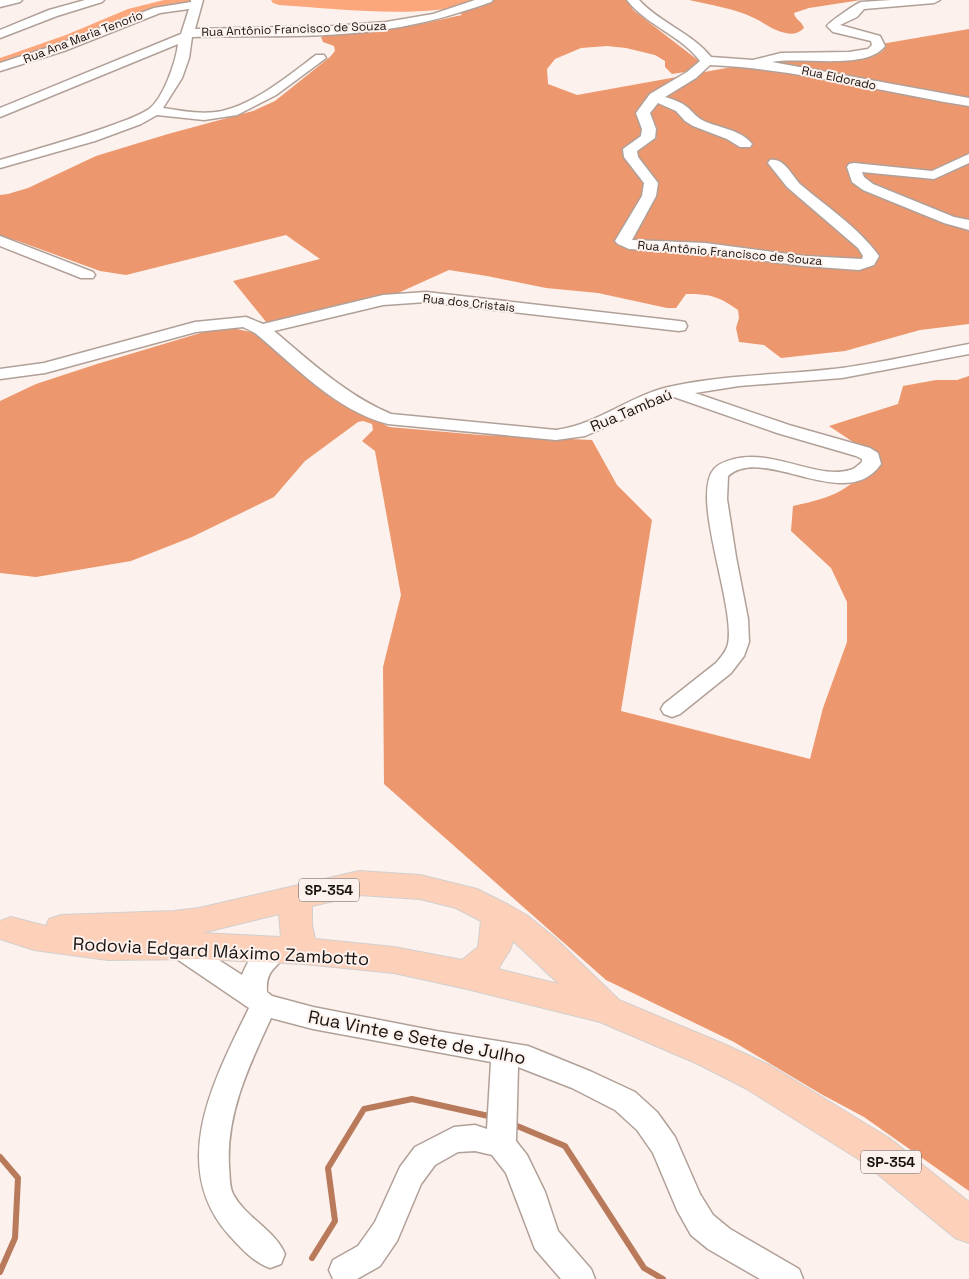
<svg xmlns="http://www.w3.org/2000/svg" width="969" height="1279" viewBox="0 0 969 1279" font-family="'Space Grotesk',sans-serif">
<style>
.forest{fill:#ec976d}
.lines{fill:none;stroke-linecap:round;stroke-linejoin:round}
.stream{stroke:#b87a5b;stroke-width:6}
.river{fill:#fca67b;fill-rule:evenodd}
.minor-casing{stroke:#b1a098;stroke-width:3}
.major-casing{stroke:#d1d0cf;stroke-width:2}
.minor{fill:#fff;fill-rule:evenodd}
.major{fill:#fdd0ba;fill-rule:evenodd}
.labels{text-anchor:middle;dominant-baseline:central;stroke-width:4;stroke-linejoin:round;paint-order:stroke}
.far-street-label{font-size:12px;fill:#18120f;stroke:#fcf1ec}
.shield{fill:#fcf1ec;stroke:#5c5551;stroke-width:1}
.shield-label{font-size:14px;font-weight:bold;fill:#18120f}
.street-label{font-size:15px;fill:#18120f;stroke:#fcf1ec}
.near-street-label{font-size:18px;fill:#18120f;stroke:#fcf1ec}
</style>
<rect width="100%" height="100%" fill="#fcf1ec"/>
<!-- forest -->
<g class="forest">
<path d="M 446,0 L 640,0 L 629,1 L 633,10 L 699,61 L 685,72 L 672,74 L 665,67 L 665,61 L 655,55 L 626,48 L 607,46 L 581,48 L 555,59 L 547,69 L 548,84 L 577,95 L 788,57 L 861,58 L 878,54 L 884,50 L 881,44 L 969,29 L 969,324 L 920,330 L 845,351 L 781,358 L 764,345 L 739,342 L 736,328 L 739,318 L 738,310 C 718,296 710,294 686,294 L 676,308 L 667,308 L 598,293 L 546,288 L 487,276 L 449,270 L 387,298 L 275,323 L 267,323 L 233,281 L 320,259 L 286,235 L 126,275 L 100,271 L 18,241 L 0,236 L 0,195 L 8,194 L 28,188 L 96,156 L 168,134 L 253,111 L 275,101 L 330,57 L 335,51 L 334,46 L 323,42 L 321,37 L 332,34 L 411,26 L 462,15 Z"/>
<path d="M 689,0 L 861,0 L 809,8 L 794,13 C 795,20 802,21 804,28 C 799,33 793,35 786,33 C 773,31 765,23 754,18 C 734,8 710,5 689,0 Z"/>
<path d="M 217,328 L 237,329 L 264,335 L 357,410 L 389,427 L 480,435 L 592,440 L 617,485 L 652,520 L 621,711 L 810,759 L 823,708 L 847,642 L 847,602 L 831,568 L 791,531 L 793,506 C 835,497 849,491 877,458 L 829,426 L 898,404 L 903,386 L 936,380 L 957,380 L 969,376 L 969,1191 L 864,1117 L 821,1094 L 734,1042 L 606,980 L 384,784 L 383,667 L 401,595 L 375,451 L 362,441 L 373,430 L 372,424 L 363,421 L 358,422 L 305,461 L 274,497 L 192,537 L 131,561 L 36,577 L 0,573 L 0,401 L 36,384 L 97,364 Z"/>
</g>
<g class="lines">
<!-- stream -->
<g class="stream">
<path d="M 510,1123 L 565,1146 L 644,1268 L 663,1279"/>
<path d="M 0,1157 L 18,1178 L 15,1238 L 0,1272"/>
<path d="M 312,1258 L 335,1221 L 328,1168 L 364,1109 L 412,1099 L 493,1117"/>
</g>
<!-- river -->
<g class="river">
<path d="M 164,0 L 191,0 L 189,3 L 140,15 L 78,43 L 0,69 L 0,58 L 66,35 L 128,9 Z"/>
<path d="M 271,0 L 480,0 L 478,3 C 416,19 342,9 279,5 L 273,3 Z"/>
</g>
<!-- minor casing -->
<g class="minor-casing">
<g id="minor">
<path d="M 0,0 L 22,0 L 20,2 L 0,7 Z"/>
<path d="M 85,0 L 104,0 L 102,2 L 57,16 L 0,38 L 0,30 L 49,10 Z"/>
<path d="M 191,0 L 203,0 L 195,29 L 333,26 L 386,22 L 433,14 L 475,0 L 493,0 L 491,2 C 457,14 423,24 387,29 C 324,39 255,35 192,37 L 189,58 L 182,78 L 163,108 C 182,111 203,115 222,111 C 256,103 288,76 316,55 L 324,55 L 326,58 L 276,95 L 237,115 L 204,120 L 157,115 L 141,124 L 95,141 L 0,168 L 0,160 C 37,149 74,139 110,126 C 123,121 137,117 149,109 C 163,99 176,62 178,44 L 0,117 L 0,108 L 181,34 L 189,9 L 160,13 L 64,51 L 0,71 L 0,63 L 56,45 L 154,8 L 191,2 Z"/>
<path d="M 627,0 L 639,0 C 660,23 692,33 711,57 L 753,60 L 781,53 L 849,52 L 868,49 L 872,45 L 871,41 L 833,32 L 827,26 C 829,22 857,3 861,2 L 891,0 L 940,0 L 934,3 L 864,9 L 857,17 L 840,25 L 880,36 L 885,46 C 866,71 801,56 772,62 L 969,98 L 969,106 C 883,92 798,69 710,65 L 696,78 L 665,97 C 672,99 681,102 687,107 C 692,111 695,116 702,120 C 717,128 741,129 752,144 L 750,147 L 740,147 L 727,139 L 693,126 L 685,121 L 676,111 L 658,103 L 650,113 L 656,129 L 655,138 L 637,151 L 638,157 L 658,183 L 656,196 L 632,240 L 705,243 L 804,256 L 862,259 L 863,256 L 858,248 L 787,187 L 768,163 L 770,160 C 784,157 792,176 801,185 C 827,207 859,228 879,256 L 874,265 L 859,270 L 804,266 L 705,253 L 629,249 L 618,244 L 615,241 L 642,196 L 644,183 L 624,157 L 623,149 L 641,136 L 642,129 L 636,113 L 650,94 L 687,72 L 700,61 C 681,35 647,26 627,0 Z"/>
<path d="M 969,154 L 969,163 L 934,179 L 862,172 L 864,177 L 873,184 L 954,217 L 969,220 L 969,230 L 944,223 L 863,190 L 852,182 L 847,167 L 849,164 L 854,163 L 932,171 Z"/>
<path d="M 0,236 L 93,272 L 95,275 L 93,278 L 81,278 L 0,246 Z"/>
<path d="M 426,292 L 679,321 L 685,322 L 687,326 L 685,330 L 679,331 L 426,302 L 383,305 L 274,331 C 311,362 346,395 391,414 L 556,430 C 600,424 631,394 673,386 C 729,374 786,375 842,368 C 885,362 927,352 969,344 L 969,354 L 842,378 L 739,386 L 695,393 L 789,425 L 870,448 L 878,453 L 881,464 C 846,515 765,444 728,476 L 727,499 L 736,557 L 748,619 L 749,642 L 744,656 L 731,673 L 680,714 L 672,717 L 664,714 L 661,709 L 664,704 L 716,663 C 721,657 726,652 728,644 C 736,606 690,497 714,469 C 719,463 727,461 734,459 C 774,449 817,480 850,470 C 855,469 858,465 862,462 L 862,459 L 856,456 L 777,433 L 674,397 L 585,436 L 556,440 L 388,424 C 336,411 295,366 255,333 L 243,327 L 196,332 L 45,373 L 0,379 L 0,369 L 44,363 L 195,322 L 246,317 L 263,324 L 383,295 Z"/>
<path d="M 177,936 L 186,939 L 242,975 C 249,957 263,937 284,944 L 288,951 C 279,968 265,968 267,992 L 272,996 L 313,1007 L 436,1031 L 528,1046 L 592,1072 L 635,1092 L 657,1112 L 675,1137 L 700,1194 L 713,1215 L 730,1229 L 799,1269 L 803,1279 L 760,1279 L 708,1249 L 691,1235 L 677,1210 L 653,1153 L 637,1130 L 615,1110 L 572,1088 L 518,1067 L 516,1141 L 527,1155 L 545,1192 L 558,1231 L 591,1269 L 595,1279 L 561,1279 L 535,1249 L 506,1173 L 492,1155 L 475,1151 L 458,1152 L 435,1165 L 421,1184 L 397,1241 L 380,1266 L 357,1279 L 333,1279 L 329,1270 L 333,1260 L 358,1246 L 375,1222 L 400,1167 L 415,1147 L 454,1127 L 475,1125 L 487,1129 L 491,1062 L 313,1029 L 271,1018 C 249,1066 226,1113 229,1167 C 230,1175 229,1186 233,1194 C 246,1218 275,1230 285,1254 L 281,1264 L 270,1268 C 253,1262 241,1248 229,1235 C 167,1165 215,1078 249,1008 L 168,953 L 164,946 L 168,939 Z"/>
</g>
</g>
<!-- major casing -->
<g class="major-casing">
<path id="major" d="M 359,871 L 420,875 L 477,889 L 509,905 L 528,916 L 555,938 L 619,1000 L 724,1044 L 771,1066 L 889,1138 L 969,1202 L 969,1243 L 955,1238 L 863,1162 L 745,1088 L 698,1064 L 600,1022 L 467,989 L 394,973 L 304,964 L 200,959 L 108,960 L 34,950 L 0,939 L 0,921 L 11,917 L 46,926 L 49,919 L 61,915 L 174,911 L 199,908 ZM 359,895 L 420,899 L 456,908 L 481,921 L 478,947 L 462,960 L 394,947 L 315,939 L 312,925 L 312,906 ZM 279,914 L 281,937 L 202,933 ZM 513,941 L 559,984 L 498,969 L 510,950 Z"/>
</g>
<!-- minor -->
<use href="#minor" class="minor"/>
<!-- major -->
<use href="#major" class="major"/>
</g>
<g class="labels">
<!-- far-street labels -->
<g class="far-street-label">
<text transform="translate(294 29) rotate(-2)">Rua Antônio Francisco de Souza</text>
<text transform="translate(83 37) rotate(-21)">Rua Ana Maria Tenorio</text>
<text transform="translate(839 78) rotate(12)">Rua Eldorado</text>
<text transform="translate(730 253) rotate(5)">Rua Antônio Francisco de Souza</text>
<text transform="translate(469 303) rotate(6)">Rua dos Cristais</text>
</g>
<!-- shield labels -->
<g class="shield">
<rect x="299" y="878.5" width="60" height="23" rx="4"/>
<rect x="861" y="1150.5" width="60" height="23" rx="4"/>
</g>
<g class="shield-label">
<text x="329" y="890">SP-354</text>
<text x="891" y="1162">SP-354</text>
</g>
<!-- street labels -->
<g class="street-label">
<text transform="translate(631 410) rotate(-23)">Rua Tambaú</text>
</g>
<!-- near-street labels -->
<g class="near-street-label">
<text transform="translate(221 951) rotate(3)">Rodovia Edgard Máximo Zambotto</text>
<text transform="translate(417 1037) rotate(11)">Rua Vinte e Sete de Julho</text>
</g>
</g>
</svg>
